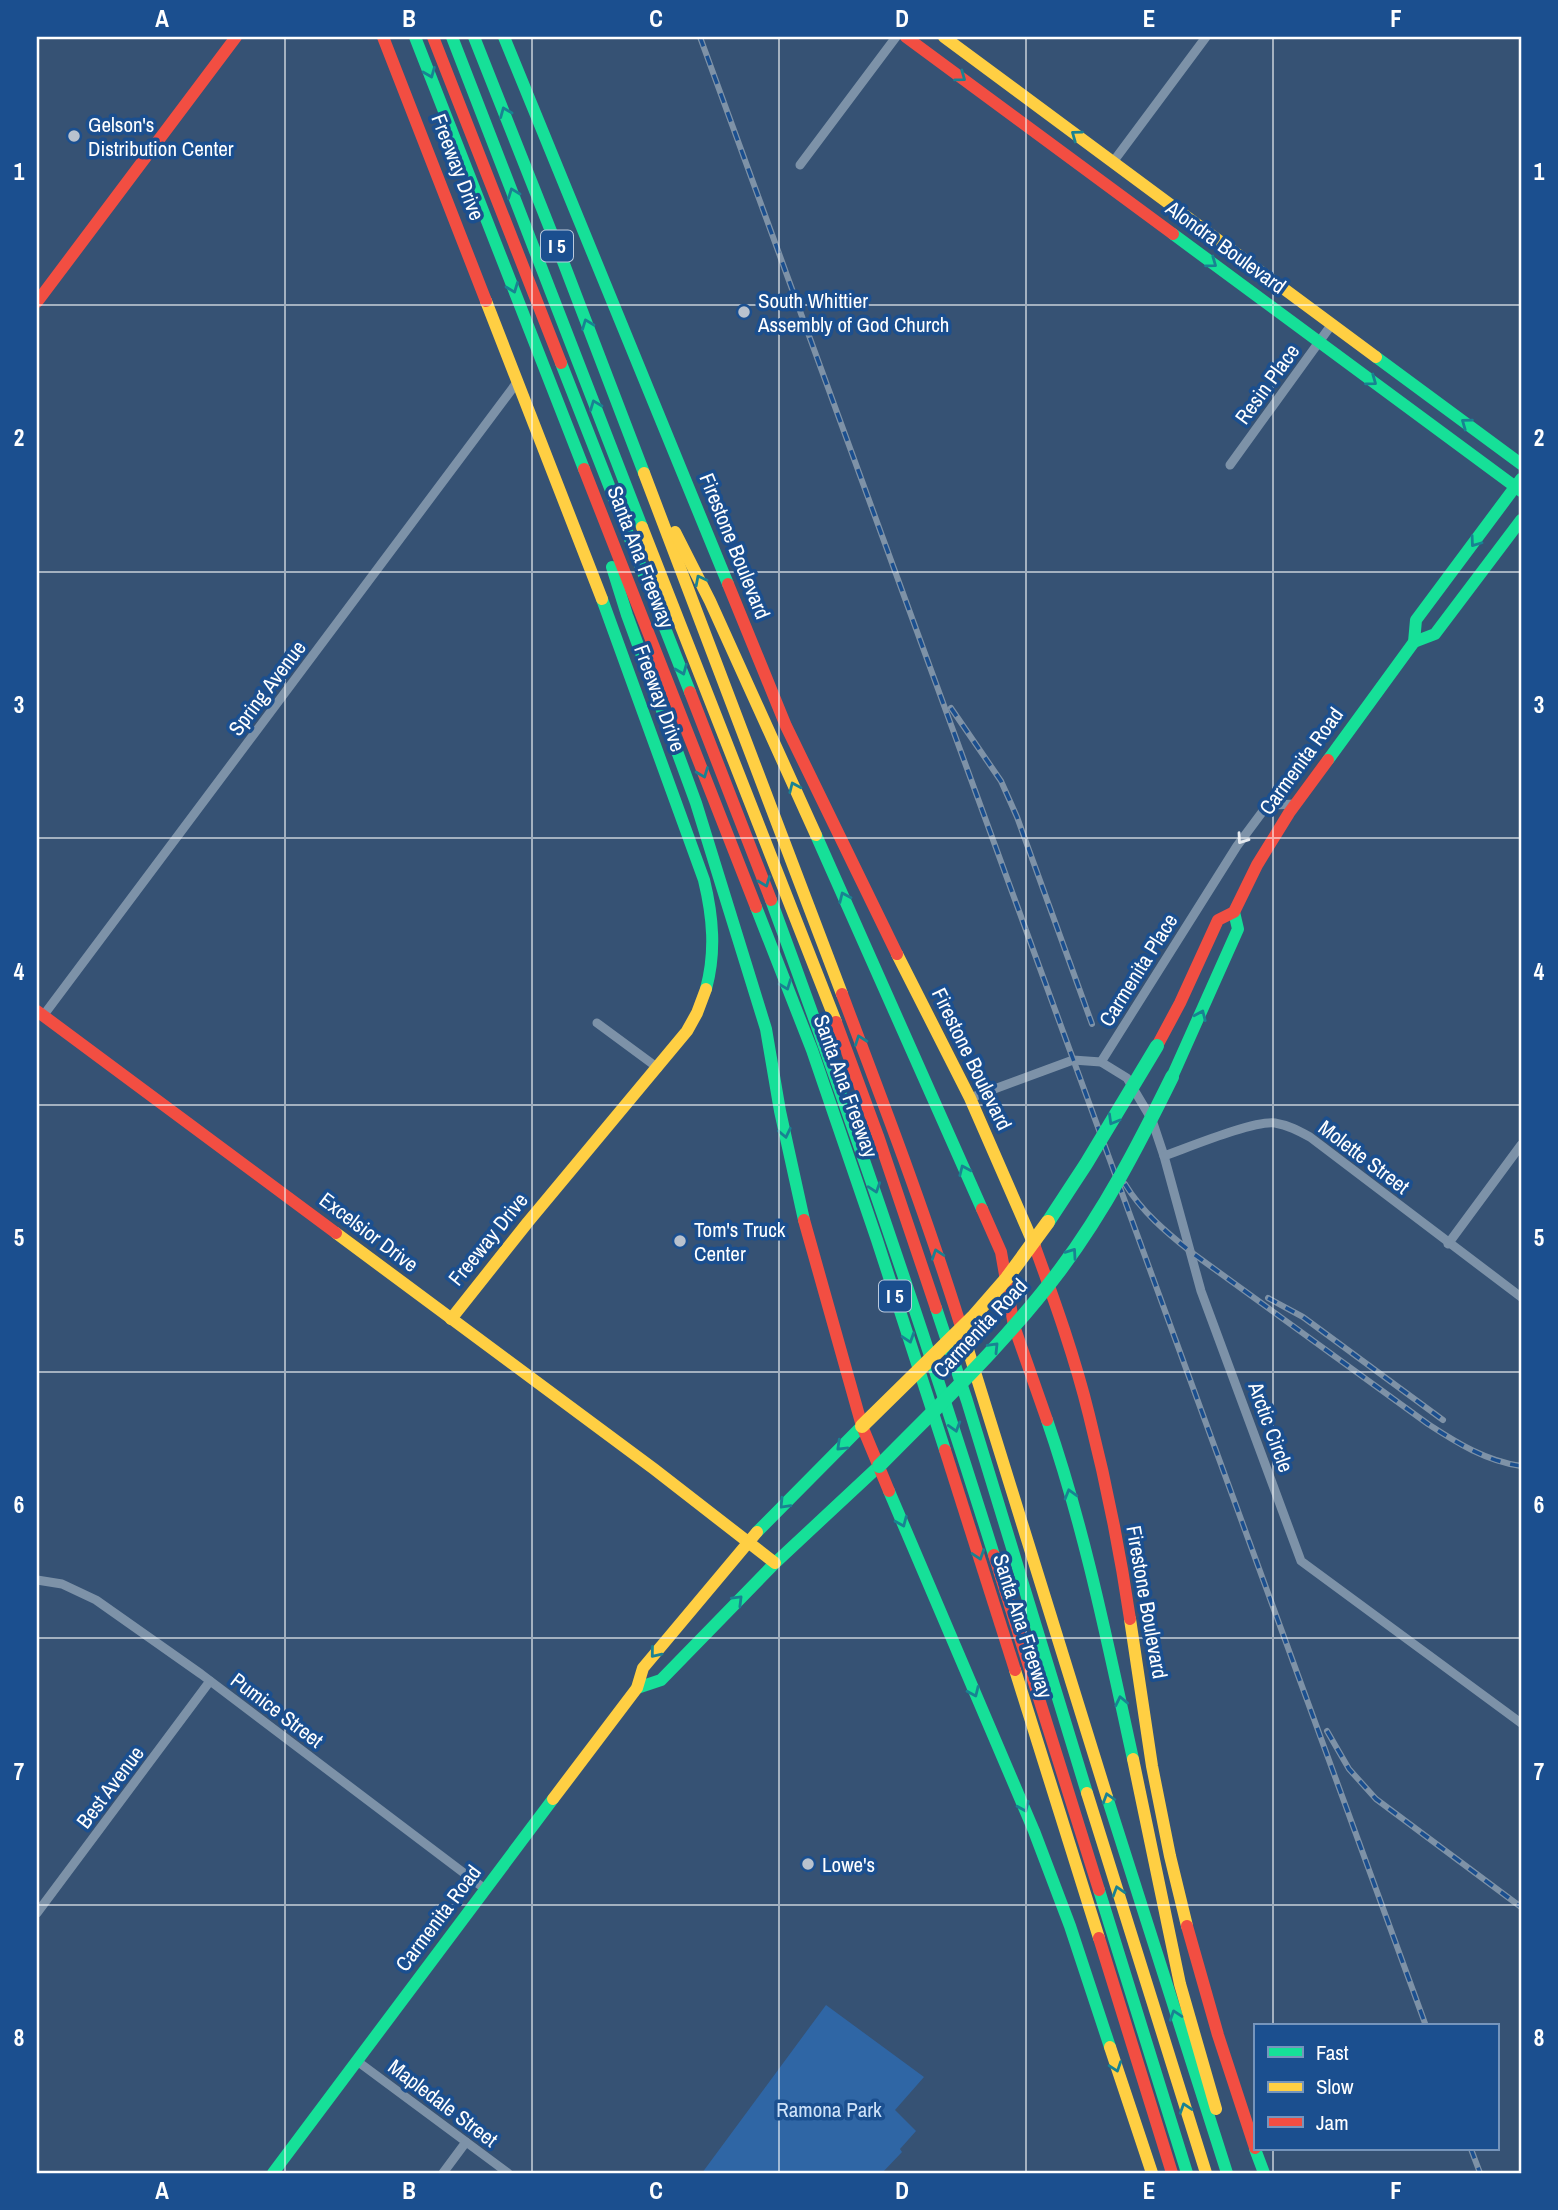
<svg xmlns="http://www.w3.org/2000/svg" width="1558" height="2210" viewBox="0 0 1558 2210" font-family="'Archivo Narrow',sans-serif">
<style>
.green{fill:#2f66a5}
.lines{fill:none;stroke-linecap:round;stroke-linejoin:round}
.street{stroke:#7d92a8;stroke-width:9}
.fast{stroke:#16e098;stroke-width:12}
.slow{stroke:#ffcf43;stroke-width:12}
.jam{stroke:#f24e42;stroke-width:12}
.rail-casing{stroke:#7e92a7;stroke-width:6}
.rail{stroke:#1b4f8f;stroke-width:3.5;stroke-dasharray:10;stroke-linecap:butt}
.fast-bridge{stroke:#16e098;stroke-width:14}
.slow-bridge{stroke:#ffcf43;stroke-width:14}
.oneway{stroke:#198292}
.oneway2{stroke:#e5e9ee}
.grid{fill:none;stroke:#fff;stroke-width:2;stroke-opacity:0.55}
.poi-dot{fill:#b9c2ce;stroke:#1b4f8f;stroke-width:2.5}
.labels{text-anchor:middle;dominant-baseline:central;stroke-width:7;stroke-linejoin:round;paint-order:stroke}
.shield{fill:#1b4f8f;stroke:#bbcadd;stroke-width:2}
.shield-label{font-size:19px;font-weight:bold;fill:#fff}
.poi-label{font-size:21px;fill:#fff;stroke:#1b4f8f;text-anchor:start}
.street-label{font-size:21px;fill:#fff;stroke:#1b4f8f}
.park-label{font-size:21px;fill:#cfe3fa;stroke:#1b4f8f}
.neatline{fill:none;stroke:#fff;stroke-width:2.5}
.grid-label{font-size:23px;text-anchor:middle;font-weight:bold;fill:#fff}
</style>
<rect width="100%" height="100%" fill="#365274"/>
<!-- green -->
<path class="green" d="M 826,2005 L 924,2077 L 895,2110 L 916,2131 L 900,2149 L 902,2152 L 882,2173 L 702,2173 Z"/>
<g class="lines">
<!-- street -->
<g class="street">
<path d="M 1113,162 L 1206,37"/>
<path d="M 800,165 L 896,37"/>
<path d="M 1230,465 L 1332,324"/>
<path d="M 43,1016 L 518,381"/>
<path d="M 597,1023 L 658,1068"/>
<path d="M 1101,1062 L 1237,846 L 1263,811 L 1274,805 L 1295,804"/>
<path d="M 970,1098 L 1073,1060 L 1101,1062 L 1127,1078 L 1152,1120 L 1164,1156 L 1201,1291 L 1301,1561 L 1521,1723"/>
<path d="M 1164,1156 C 1187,1148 1254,1120 1275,1123 C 1288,1125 1299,1131 1310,1137 L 1521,1297"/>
<path d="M 1448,1244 L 1521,1145"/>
<path d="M 37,1580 L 62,1584 L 96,1600 L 201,1674 L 485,1889"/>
<path d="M 37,1913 L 210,1681"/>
<path d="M 357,2061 L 508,2173"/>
<path d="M 443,2173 L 466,2142"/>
</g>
<!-- fast -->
<g class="fast">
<path d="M 415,37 L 584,469"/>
<path d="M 452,37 L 642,527"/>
<path d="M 474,37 L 564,264 L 644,473"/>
<path d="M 504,37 L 728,584"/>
<path d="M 1173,234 L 1521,491"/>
<path d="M 1376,357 L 1521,464"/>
<path d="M 561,363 L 690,692"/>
<path d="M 612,567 L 627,615 L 696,803 L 766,1029 L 780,1111 L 804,1220"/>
<path d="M 602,599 L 704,880 C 713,917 716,952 706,989"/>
<path d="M 1414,642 L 1435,634 L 1521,520"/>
<path d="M 1328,760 L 1414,642 L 1416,620 L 1521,479"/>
<path d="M 816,835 L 982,1209"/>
<path d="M 771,900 C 851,1116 925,1335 994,1555"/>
<path d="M 756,907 L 812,1050 L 877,1240 L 945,1450"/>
<path d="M 1172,1077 L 1238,929 L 1234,912"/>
<path d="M 936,1308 L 967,1401 L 1087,1793"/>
<path d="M 1047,1420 C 1085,1530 1108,1645 1133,1759"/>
<path d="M 889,1491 L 1034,1831 L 1070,1926 L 1110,2047"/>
<path d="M 757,1532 L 862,1426"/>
<path d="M 637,1688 L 661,1680 L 775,1563 L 879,1466"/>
<path d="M 1107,1797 L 1227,2173"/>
<path d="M 1099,1890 L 1187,2173"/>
<path d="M 1255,2149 L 1264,2173"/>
<path d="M 273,2173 L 553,1799"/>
</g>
<!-- slow -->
<g class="slow">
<path d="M 944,37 L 1376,357"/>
<path d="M 486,301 L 602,599"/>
<path d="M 644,473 L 842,994"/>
<path d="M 642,527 L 836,1022"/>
<path d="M 675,532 L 710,601 L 816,835"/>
<path d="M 897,954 L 970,1098 L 1035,1247"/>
<path d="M 336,1233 L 654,1469 L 775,1563"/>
<path d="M 451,1319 L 528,1222 L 687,1031 L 697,1013 L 706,989"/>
<path d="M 966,1343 L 1107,1797"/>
<path d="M 1130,1619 L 1152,1766 L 1170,1856 L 1187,1926"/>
<path d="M 1015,1670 L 1099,1938"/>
<path d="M 1133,1759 L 1180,1984 L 1216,2109"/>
<path d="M 1087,1793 L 1206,2173"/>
<path d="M 553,1799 L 637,1688 L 643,1668 L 757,1532"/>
<path d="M 1110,2047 L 1152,2173"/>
</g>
<!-- jam -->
<g class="jam">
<path d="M 383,37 L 486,301"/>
<path d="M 433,37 L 561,363"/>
<path d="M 906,37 L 1173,234"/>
<path d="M 37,302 L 236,37"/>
<path d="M 584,469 L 756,907"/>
<path d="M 728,584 L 786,726 L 897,954"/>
<path d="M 690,692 L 771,900"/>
<path d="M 842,994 C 886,1110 930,1225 966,1343"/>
<path d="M 37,1011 L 336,1233"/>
<path d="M 836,1022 L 878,1136 L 936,1308"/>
<path d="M 1157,1046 L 1180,1003 L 1218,920 L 1234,912 L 1257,865 L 1289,813 L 1328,760"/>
<path d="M 982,1209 L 1001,1252 L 1014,1326 L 1047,1420"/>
<path d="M 804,1220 L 862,1426 L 889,1491"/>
<path d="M 1035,1247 C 1055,1302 1075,1358 1089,1415 C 1106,1482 1120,1551 1130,1619"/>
<path d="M 945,1450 L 1015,1670"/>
<path d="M 994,1555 L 1099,1890"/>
<path d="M 1187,1926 L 1218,2035 L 1255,2148"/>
<path d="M 1099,1938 L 1172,2173"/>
</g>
<!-- rail casing -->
<g class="rail-casing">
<g id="rail">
<path d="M 700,37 L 1426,2026"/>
<path d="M 951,708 L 1001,781 L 1017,817 L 1092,1024"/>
<path d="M 1125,1184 C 1142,1212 1166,1232 1191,1252 L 1428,1424 C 1457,1443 1486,1461 1521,1466"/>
<path d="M 1268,1298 L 1303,1317 L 1443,1420"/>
<path d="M 1327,1731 L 1349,1769 L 1376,1799 L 1521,1907"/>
<path d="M 1471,2149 L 1480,2173"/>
</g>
</g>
<!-- rail -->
<use href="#rail" class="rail"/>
<!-- fast-bridge -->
<g class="fast-bridge">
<path d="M 1048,1222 L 1086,1164 L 1157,1046"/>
<path d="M 879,1466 C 941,1403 1006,1342 1060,1270 C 1105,1210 1139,1144 1172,1077"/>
</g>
<!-- slow-bridge -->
<path class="slow-bridge" d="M 862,1426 L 973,1317 L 1007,1278 L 1048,1222"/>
</g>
<!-- one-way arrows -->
<defs><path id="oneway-chevron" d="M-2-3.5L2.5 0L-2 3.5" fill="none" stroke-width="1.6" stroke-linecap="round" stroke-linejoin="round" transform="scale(1.75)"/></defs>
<g class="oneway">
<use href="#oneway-chevron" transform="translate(430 73) rotate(68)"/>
<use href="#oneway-chevron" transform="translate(961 77) rotate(36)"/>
<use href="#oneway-chevron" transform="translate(505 112) rotate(-112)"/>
<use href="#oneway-chevron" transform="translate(1076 135) rotate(-144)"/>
<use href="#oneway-chevron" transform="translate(513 193) rotate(-111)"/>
<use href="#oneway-chevron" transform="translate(1212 263) rotate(36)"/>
<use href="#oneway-chevron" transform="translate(513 288) rotate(69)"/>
<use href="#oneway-chevron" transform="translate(587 324) rotate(-111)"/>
<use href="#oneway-chevron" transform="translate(1372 381) rotate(36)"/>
<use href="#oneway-chevron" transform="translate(595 405) rotate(-111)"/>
<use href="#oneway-chevron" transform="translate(1466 423) rotate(-144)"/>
<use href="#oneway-chevron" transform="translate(1475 542) rotate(126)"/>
<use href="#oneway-chevron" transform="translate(700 580) rotate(-117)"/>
<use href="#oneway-chevron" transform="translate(682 670) rotate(68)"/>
<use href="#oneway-chevron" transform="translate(703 773) rotate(69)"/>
<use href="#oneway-chevron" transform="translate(794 787) rotate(-114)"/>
<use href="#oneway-chevron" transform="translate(765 882) rotate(69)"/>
<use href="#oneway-chevron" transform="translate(844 897) rotate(-114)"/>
<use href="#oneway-chevron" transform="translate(786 985) rotate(69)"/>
<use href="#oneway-chevron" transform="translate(1201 1015) rotate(-66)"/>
<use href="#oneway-chevron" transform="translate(860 1040) rotate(-110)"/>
<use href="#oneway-chevron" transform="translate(1113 1120) rotate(120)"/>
<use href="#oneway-chevron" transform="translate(785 1133) rotate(78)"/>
<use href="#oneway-chevron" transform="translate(964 1170) rotate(-114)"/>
<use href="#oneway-chevron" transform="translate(875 1188) rotate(71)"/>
<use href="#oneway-chevron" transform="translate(1072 1253) rotate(-55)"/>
<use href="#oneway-chevron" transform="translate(937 1254) rotate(-109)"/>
<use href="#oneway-chevron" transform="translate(909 1338) rotate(72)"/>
<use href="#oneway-chevron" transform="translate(994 1347) rotate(-46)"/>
<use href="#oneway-chevron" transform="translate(955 1427) rotate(73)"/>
<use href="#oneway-chevron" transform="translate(841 1446) rotate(136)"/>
<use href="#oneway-chevron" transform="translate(1070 1494) rotate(-106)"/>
<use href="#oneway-chevron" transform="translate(784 1504) rotate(134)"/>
<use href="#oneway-chevron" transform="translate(902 1522) rotate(67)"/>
<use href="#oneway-chevron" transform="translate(979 1555) rotate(72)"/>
<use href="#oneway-chevron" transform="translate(738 1600) rotate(-45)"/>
<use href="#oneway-chevron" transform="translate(655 1653) rotate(129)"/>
<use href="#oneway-chevron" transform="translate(974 1692) rotate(66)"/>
<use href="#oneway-chevron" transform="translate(1121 1701) rotate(-102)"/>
<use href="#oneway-chevron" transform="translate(1108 1798) rotate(-107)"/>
<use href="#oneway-chevron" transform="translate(1024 1807) rotate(67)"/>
<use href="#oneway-chevron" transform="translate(1118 1891) rotate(-107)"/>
<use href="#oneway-chevron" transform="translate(1175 2015) rotate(-108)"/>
<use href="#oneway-chevron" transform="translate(1116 2067) rotate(71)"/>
<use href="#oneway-chevron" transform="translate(1185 2108) rotate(-108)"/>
</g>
<use class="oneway2" href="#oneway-chevron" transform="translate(1242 839) rotate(125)"/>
<!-- grid -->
<path class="grid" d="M 285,37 L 285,2173M 532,37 L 532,2173M 779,37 L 779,2173M 1026,37 L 1026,2173M 1273,37 L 1273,2026M 37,305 L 1521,305M 37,572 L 1521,572M 37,838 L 1521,838M 37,1105 L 1521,1105M 37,1372 L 1521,1372M 37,1638 L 1521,1638M 37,1905 L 1521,1905M 1273,2149 L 1273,2173"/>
<!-- markers -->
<g class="poi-dot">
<circle cx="74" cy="136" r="7"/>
<circle cx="744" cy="312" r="7"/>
<circle cx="680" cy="1241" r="7"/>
<circle cx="808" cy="1864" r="7"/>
</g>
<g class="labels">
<!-- shield labels -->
<g class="shield">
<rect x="541" y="230.5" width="32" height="31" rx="5"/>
<rect x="879" y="1280.5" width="32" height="31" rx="5"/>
</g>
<g class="shield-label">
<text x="557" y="246">I 5</text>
<text x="895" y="1296">I 5</text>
</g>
<!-- poi labels -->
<g class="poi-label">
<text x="88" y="124">Gelson's<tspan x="88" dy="24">Distribution Center</tspan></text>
<text x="758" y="300">South Whittier<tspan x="758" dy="24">Assembly of God Church</tspan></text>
<text x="694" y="1229">Tom's Truck<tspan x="694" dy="24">Center</tspan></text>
<text x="822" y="1864">Lowe's</text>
</g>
<!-- street labels -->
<g class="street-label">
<text transform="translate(458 167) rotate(69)">Freeway Drive</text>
<text transform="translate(1226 247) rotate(36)">Alondra Boulevard</text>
<text transform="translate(1267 384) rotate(-54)">Resin Place</text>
<text transform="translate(735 546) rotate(68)">Firestone Boulevard</text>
<text transform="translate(641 557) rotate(69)">Santa Ana Freeway</text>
<text transform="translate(267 688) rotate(-53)">Spring Avenue</text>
<text transform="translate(660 698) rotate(70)">Freeway Drive</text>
<text transform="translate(1301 761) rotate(-54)">Carmenita Road</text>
<text transform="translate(1138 970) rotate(-58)">Carmenita Place</text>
<text transform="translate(972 1059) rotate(64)">Firestone Boulevard</text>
<text transform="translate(846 1086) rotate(70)">Santa Ana Freeway</text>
<text transform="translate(1364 1157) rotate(37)">Molette Street</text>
<text transform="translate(369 1232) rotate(37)">Excelsior Drive</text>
<text transform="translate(488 1239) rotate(-51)">Freeway Drive</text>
<text transform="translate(980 1328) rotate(-47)">Carmenita Road</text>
<text transform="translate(1271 1427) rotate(70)">Arctic Circle</text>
<text transform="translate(1147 1602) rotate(80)">Firestone Boulevard</text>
<text transform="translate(1023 1626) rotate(72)">Santa Ana Freeway</text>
<text transform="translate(277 1710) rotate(37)">Pumice Street</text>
<text transform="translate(110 1787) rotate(-53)">Best Avenue</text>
<text transform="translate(438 1918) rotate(-53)">Carmenita Road</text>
<text transform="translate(443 2103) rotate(37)">Mapledale Street</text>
</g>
<!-- park labels -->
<g class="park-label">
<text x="829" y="2109">Ramona Park</text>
</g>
</g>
<!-- border -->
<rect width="1558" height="2210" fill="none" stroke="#1b4f8f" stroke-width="77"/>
<!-- legend -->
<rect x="1254" y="2024" width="245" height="126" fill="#1b4f8f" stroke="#7695bc" stroke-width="2"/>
<rect x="1268" y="2047" width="35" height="10" fill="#16e098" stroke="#7695bc" stroke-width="2"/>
<text x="1316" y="2060" font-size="21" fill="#ffffff">Fast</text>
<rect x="1268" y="2082" width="35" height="10" fill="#ffcf43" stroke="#7695bc" stroke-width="2"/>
<text x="1316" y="2094" font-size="21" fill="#ffffff">Slow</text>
<rect x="1268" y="2117" width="35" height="10" fill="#f24e42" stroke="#7695bc" stroke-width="2"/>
<text x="1316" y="2130" font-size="21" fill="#ffffff">Jam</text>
<rect x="38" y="38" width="1482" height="2134" class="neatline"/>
<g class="grid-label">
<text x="162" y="27">A</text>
<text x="409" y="27">B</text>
<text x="656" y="27">C</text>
<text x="902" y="27">D</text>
<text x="1149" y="27">E</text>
<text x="1396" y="27">F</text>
<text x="19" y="180">1</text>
<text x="1539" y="180">1</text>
<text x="19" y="446">2</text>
<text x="1539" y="446">2</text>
<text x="19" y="713">3</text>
<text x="1539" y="713">3</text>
<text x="19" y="980">4</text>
<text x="1539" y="980">4</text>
<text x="19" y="1246">5</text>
<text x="1539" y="1246">5</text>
<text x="19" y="1513">6</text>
<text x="1539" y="1513">6</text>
<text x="19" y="1780">7</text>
<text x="1539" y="1780">7</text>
<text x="19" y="2046">8</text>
<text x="1539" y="2046">8</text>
<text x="162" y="2199">A</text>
<text x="409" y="2199">B</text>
<text x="656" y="2199">C</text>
<text x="902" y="2199">D</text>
<text x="1149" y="2199">E</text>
<text x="1396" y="2199">F</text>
</g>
</svg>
